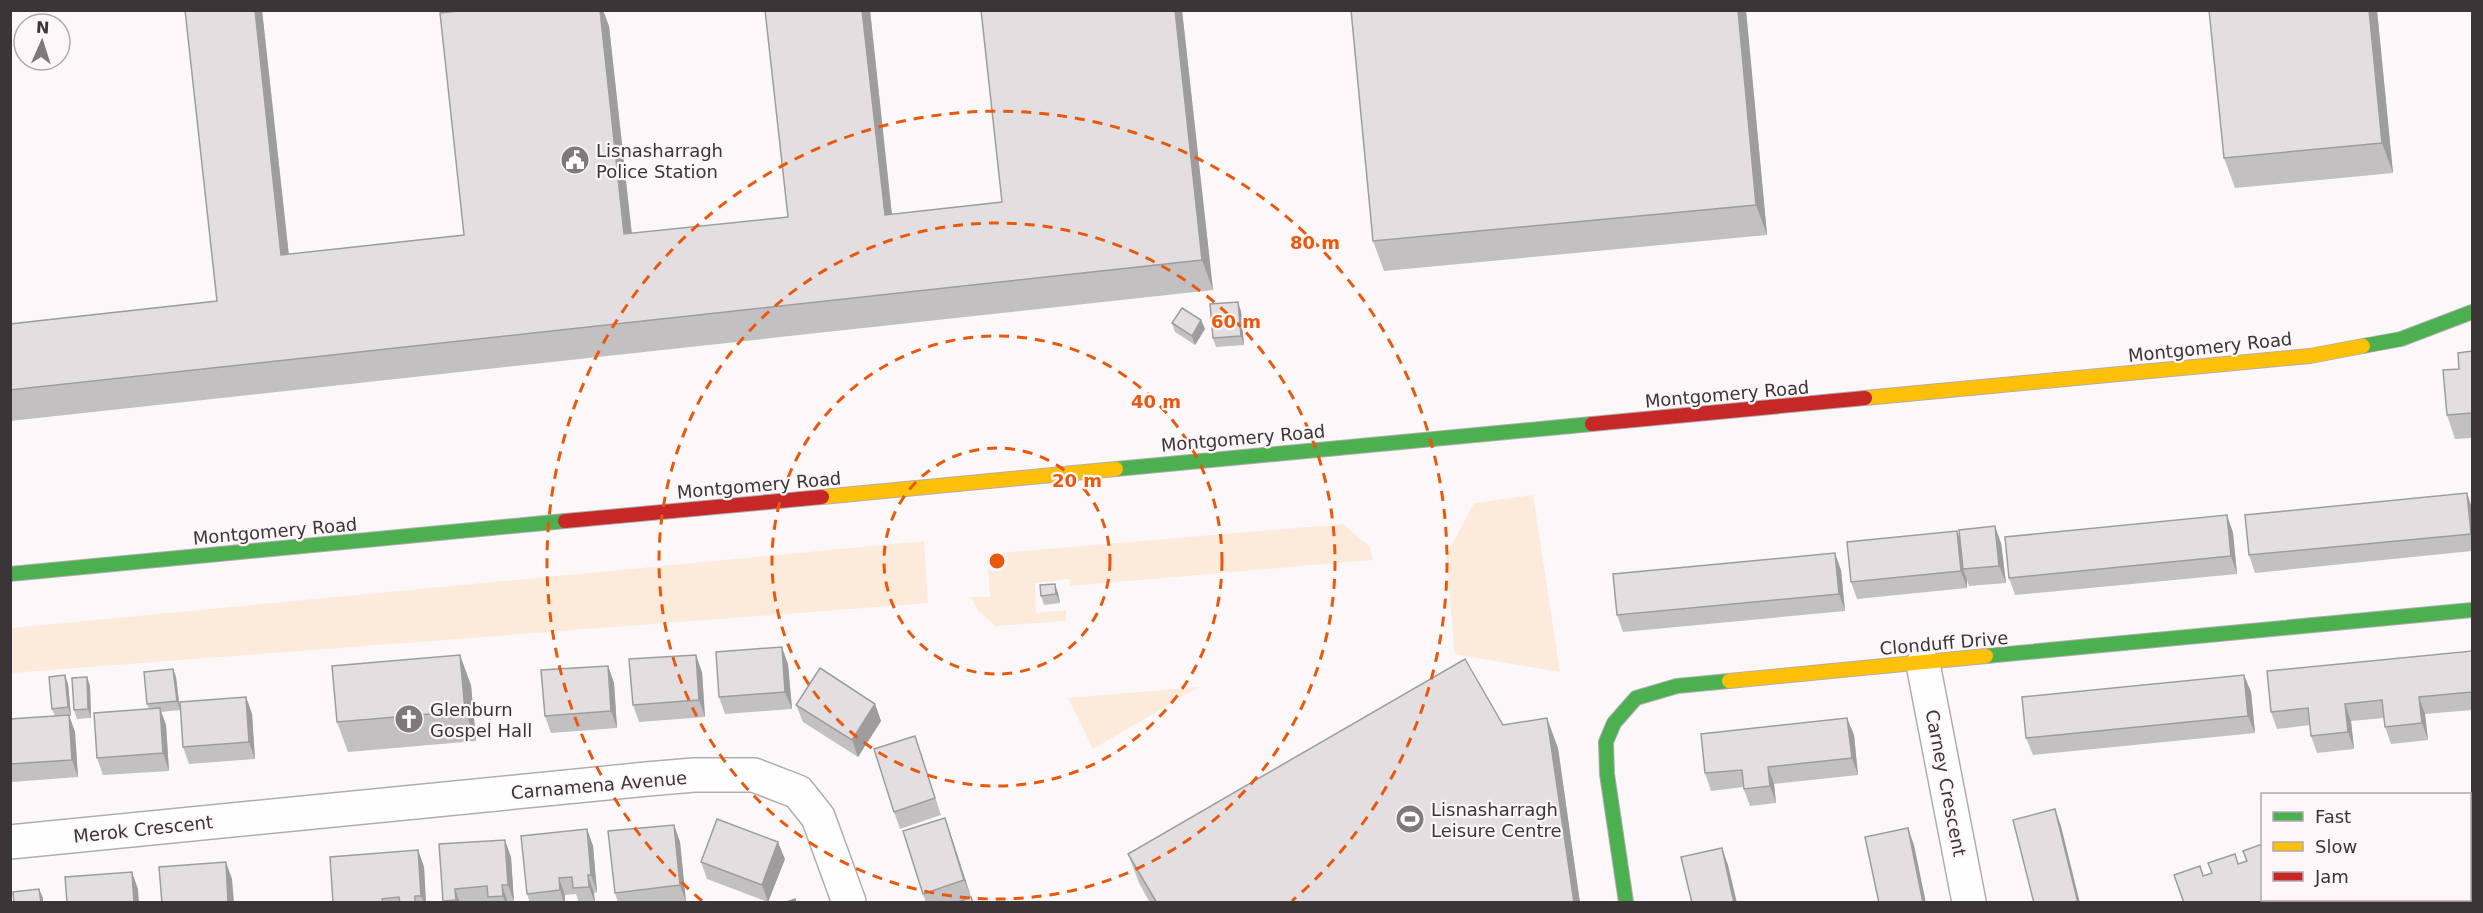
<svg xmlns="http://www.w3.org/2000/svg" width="2483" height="913" viewBox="0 0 2483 913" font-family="'DejaVu Sans',sans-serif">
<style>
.green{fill:#fceada}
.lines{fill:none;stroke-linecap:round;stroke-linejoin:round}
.street-casing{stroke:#b1adae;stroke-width:36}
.fast-casing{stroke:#b1adae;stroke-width:16}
.slow-casing{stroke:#b1adae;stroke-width:16}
.jam-casing{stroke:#b1adae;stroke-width:16}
.street{stroke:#fffefe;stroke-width:33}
.fast{stroke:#4caf50;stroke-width:14}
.slow{stroke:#ffc107;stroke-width:14}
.jam{stroke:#c62828;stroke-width:14}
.wall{fill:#c3c0c2}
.shaded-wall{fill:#9f9c9e}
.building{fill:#e3dfe1;stroke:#9f9c9e;stroke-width:1.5}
.ring{fill:none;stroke:#e8590c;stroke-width:3;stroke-dasharray:10 8}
.labels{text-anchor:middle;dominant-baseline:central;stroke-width:4.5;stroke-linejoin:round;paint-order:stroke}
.poi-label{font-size:18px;fill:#3c3537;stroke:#fef6f8;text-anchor:start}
.street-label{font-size:18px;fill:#3c3537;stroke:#fef6f8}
.centre{fill:#e8590c;stroke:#fef6f8;stroke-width:3}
.ring-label{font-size:18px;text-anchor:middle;font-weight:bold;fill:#e8590c;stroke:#fef6f8;stroke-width:4.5;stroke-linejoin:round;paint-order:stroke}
</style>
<rect width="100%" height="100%" fill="#fcf8f9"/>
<!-- green -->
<g class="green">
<path d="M 1533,495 L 1560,672 L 1455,654 L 1446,556 L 1474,503 Z"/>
<path d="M 1343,524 L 1370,547 L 1372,560 L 1070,586 L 1069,579 L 1035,583 L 1036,613 L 1066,610 L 1066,621 L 996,626 L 978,611 L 971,597 L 990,597 L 987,554 Z"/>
<path d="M 924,541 L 928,603 L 11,673 L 11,628 Z"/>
<path d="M 1199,687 L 1093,749 L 1068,698 Z"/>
</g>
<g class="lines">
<!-- street casing -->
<g class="street-casing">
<g id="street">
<path d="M 1923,664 L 1969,902"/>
<path d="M 10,842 L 647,779 L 694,775 L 754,775 L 798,792 L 818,817 L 849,902"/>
</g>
</g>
<!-- fast casing -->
<g class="fast-casing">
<g id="fast">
<path d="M 2363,346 L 2401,339 L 2472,312"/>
<path d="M 1116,469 L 1592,424"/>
<path d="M 10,574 L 565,521"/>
<path d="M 1986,656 L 2472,610"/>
<path d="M 1626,902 L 1607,774 L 1606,742 L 1614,723 L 1636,698 L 1677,686 L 1729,681"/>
</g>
</g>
<!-- slow casing -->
<g class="slow-casing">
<g id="slow">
<path d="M 1865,398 L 2310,356 L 2363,346"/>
<path d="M 822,497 L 1116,469"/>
<path d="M 1729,681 L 1986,656"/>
</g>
</g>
<!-- jam casing -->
<g class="jam-casing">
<g id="jam">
<path d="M 1592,424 L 1865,398"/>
<path d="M 565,521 L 822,497"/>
</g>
</g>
<!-- street -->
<use href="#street" class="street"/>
<!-- fast -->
<use href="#fast" class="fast"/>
<!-- slow -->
<use href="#slow" class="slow"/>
<!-- jam -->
<use href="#jam" class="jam"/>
</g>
<!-- wall -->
<g class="wall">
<path d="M 262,10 L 289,255 L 464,235 L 609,26 L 632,234 L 788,217 L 870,10 L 892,214 L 1002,202 L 1182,10 L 1213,290 L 10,421 L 10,324 L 217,301 Z"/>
<path d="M 1351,10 L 1746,10 L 1767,235 L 1384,271 L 1373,241 Z"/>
<path d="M 2377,10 L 2393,173 L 2235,188 L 2224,158 Z"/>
<path d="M 1241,311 L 1244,345 L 1216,347 L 1213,338 Z"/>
<path d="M 1201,320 L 1205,329 L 1195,345 L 1175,332 L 1172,323 Z"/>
<path d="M 2472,351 L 2472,438 L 2455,439 L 2447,415 L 2459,369 Z"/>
<path d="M 2472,508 L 2472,551 L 2255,573 L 2249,555 Z"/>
<path d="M 2227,515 L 2233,533 L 2237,574 L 2015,595 L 2009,578 Z"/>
<path d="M 1957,531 L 1959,537 L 2001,543 L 2006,583 L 1969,586 L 1967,580 L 1967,588 L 1857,599 L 1851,582 Z"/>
<path d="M 1841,570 L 1845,611 L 1623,632 L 1617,615 Z"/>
<path d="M 1058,593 L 1060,603 L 1044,605 L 1041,596 Z"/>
<path d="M 2472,651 L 2472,710 L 2425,714 L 2428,740 L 2391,744 L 2385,727 L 2384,718 L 2351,721 L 2354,749 L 2317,753 L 2311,736 L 2310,725 L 2277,729 L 2271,712 Z"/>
<path d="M 788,664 L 792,709 L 725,714 L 719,697 Z"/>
<path d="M 608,666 L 614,683 L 617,728 L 551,733 L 545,716 Z"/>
<path d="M 173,669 L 176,677 L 180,710 L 161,712 L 166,725 L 169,771 L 103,775 L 97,758 L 149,709 L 147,704 Z"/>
<path d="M 702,672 L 705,717 L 639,722 L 633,705 Z"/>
<path d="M 2244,675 L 2251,692 L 2255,733 L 2033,755 L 2026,738 Z"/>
<path d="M 87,677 L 90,686 L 91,718 L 77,719 L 74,710 Z"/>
<path d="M 68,684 L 71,716 L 69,716 L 75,732 L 78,777 L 12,782 L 10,778 L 10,719 L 55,716 L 52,709 Z"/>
<path d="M 471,685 L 476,741 L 348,752 L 337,722 Z"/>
<path d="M 246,697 L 252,714 L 255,759 L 189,764 L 183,747 Z"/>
<path d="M 875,704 L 881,721 L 858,757 L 803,722 L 796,705 Z"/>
<path d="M 1847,718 L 1854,735 L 1858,775 L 1774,784 L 1776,803 L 1750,806 L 1743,787 L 1711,791 L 1705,773 Z"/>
<path d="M 1503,725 L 1558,748 L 1580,903 L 1150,903 L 1139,883 L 1128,854 Z"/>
<path d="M 921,754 L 941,815 L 900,829 L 894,812 Z"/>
<path d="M 945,818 L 971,897 L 954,903 L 926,903 L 923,894 Z"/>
<path d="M 674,825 L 680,842 L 686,902 L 618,903 L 615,893 Z"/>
<path d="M 587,829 L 593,846 L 597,892 L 594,893 L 595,903 L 579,903 L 576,894 L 565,895 L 565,903 L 530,903 L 527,894 Z"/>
<path d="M 439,844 L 511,857 L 514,902 L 443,903 Z"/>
<path d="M 418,850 L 424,867 L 426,903 L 333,903 Z"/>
<path d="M 785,859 L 768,902 L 707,879 L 701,862 Z"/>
<path d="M 2238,864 L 2262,900 L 2323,900 L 2315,903 L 2184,903 L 2203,876 Z"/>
</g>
<!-- shaded-wall -->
<g class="shaded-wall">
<path d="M 255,10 L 262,10 L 292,285 L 281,255 Z"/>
<path d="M 600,10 L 603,10 L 609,26 L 635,264 L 624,234 Z"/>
<path d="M 862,10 L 870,10 L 895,245 L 885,215 Z"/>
<path d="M 1175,10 L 1182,10 L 1213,290 L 1202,260 Z"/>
<path d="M 1738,10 L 1746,10 L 1767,235 L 1756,205 Z"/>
<path d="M 2369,10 L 2377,10 L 2393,173 L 2382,143 Z"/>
<path d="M 1238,302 L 1241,311 L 1244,345 L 1241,336 Z"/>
<path d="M 1201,320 L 1205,329 L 1195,345 L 1192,336 Z"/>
<path d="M 2467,493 L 2472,508 L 2472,538 L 2471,534 Z"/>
<path d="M 2227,515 L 2233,533 L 2237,574 L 2231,556 Z"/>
<path d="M 1995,526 L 2001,543 L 2006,583 L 1999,566 Z"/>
<path d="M 1957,531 L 1963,548 L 1963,569 L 1967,580 L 1967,588 L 1961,571 Z"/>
<path d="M 1835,553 L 1841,570 L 1845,611 L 1839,594 Z"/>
<path d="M 1055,584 L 1058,593 L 1060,603 L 1056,594 Z"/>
<path d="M 782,647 L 788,664 L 792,709 L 785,692 Z"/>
<path d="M 460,655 L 471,685 L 476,741 L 465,711 Z"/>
<path d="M 696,655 L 702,672 L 705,717 L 699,700 Z"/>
<path d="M 608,666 L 614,683 L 617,728 L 611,711 Z"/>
<path d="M 173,669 L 176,677 L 180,710 L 177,701 Z"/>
<path d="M 65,675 L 68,684 L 71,716 L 68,707 Z"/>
<path d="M 2244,675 L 2251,692 L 2255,733 L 2248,716 Z"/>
<path d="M 87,677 L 90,686 L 91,718 L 88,709 Z"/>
<path d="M 246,697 L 252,714 L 255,759 L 249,742 Z"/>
<path d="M 2419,697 L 2425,714 L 2428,740 L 2422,723 Z"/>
<path d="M 875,704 L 881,721 L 858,757 L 852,740 Z"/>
<path d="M 2345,704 L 2351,721 L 2354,749 L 2348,732 Z"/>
<path d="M 160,708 L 166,725 L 169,771 L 163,753 Z"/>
<path d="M 69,715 L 75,732 L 78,777 L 72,760 Z"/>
<path d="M 1547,718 L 1558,748 L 1580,903 L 1574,903 Z"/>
<path d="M 1847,718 L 1854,735 L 1858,775 L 1852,758 Z"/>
<path d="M 1768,767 L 1774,784 L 1776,803 L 1770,786 Z"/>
<path d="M 2055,809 L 2061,826 L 2080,903 L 2078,903 Z"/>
<path d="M 945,818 L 951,835 L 971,897 L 964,880 Z"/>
<path d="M 674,825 L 680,842 L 686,902 L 680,885 Z"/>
<path d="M 1908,828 L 1914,845 L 1926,903 L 1923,903 Z"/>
<path d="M 587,829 L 593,846 L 597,892 L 591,875 Z"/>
<path d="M 505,840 L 511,857 L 514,902 L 508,885 Z"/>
<path d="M 778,842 L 785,859 L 768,902 L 762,885 Z"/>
<path d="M 1722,848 L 1728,865 L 1737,903 L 1734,903 Z"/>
<path d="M 418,850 L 424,867 L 426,903 L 424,903 L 421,896 Z"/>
<path d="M 226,862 L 232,879 L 234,903 L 228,903 Z"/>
<path d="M 132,872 L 138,889 L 139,903 L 134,903 Z"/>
<path d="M 588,875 L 594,893 L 595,903 L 589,887 Z"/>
<path d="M 559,878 L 565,895 L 565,903 L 564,903 L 560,890 Z"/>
<path d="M 502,885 L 508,903 L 505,903 L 503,896 Z"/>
<path d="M 39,889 L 43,898 L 43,903 L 41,903 Z"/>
<path d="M 455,889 L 460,903 L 457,903 L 456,900 Z"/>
</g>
<!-- building -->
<g class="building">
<path d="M 185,10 L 255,10 L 281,255 L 464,235 L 440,13 L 466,10 L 600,10 L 624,234 L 788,217 L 765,10 L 862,10 L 885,215 L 1002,202 L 981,10 L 1175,10 L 1202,260 L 10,390 L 10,324 L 217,301 Z"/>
<path d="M 1351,10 L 1738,10 L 1756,205 L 1373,241 Z"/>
<path d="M 2209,10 L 2369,10 L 2382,143 L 2224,158 Z"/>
<path d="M 1238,302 L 1241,336 L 1213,338 L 1210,304 Z"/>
<path d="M 1182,308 L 1201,320 L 1192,336 L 1172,323 Z"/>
<path d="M 2472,351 L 2472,413 L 2447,415 L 2443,370 L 2459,369 L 2458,353 Z"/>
<path d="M 2467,493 L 2471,534 L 2249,555 L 2245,515 Z"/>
<path d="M 2227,515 L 2231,556 L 2009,578 L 2005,537 Z"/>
<path d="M 1995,526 L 1999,566 L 1963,569 L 1959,530 Z"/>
<path d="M 1957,531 L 1961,571 L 1851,582 L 1847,542 Z"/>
<path d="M 1835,553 L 1839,594 L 1617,615 L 1613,574 Z"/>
<path d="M 1055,584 L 1056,594 L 1041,596 L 1040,585 Z"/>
<path d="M 782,647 L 785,692 L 719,697 L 716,652 Z"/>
<path d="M 2472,651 L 2472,692 L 2419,697 L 2422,723 L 2385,727 L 2382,700 L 2345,704 L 2348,732 L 2311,736 L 2308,708 L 2271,712 L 2267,671 Z"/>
<path d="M 460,655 L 465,711 L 337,722 L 332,666 Z"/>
<path d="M 696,655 L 699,700 L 633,705 L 629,659 Z"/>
<path d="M 1465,659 L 1503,725 L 1547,718 L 1574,903 L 1157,903 L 1128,854 Z"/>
<path d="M 608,666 L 611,711 L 545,716 L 541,670 Z"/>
<path d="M 820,668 L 875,704 L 852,740 L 796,705 Z"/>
<path d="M 173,669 L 177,701 L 147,704 L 144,672 Z"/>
<path d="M 65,675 L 68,707 L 52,709 L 49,677 Z"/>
<path d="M 2244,675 L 2248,716 L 2026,738 L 2022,697 Z"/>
<path d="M 87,677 L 88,709 L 74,710 L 72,678 Z"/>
<path d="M 246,697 L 249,742 L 183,747 L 180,702 Z"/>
<path d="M 160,708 L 163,753 L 97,758 L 94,713 Z"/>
<path d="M 69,715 L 72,760 L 10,764 L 10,719 Z"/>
<path d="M 1847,718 L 1852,758 L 1768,767 L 1770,786 L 1744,789 L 1742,770 L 1705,773 L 1701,734 Z"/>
<path d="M 915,736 L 935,798 L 894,812 L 874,749 Z"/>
<path d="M 2055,809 L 2078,903 L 2034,903 L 2013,820 Z"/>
<path d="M 945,818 L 964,880 L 923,894 L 903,831 Z"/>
<path d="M 717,819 L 778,842 L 762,885 L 701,862 Z"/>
<path d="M 674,825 L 680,885 L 615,893 L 608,831 Z"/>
<path d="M 1908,828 L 1923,903 L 1879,903 L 1865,837 Z"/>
<path d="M 587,829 L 591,875 L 588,875 L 589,887 L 573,888 L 572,877 L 559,878 L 560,890 L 527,894 L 521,836 Z"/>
<path d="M 505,840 L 508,885 L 502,885 L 503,896 L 488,897 L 487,886 L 455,889 L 456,900 L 443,901 L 439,844 Z"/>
<path d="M 2262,844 L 2262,900 L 2268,900 L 2260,903 L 2184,903 L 2174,875 L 2200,866 L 2203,876 L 2212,873 L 2208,863 L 2235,854 L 2238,864 L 2247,861 L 2243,851 Z"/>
<path d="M 1722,848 L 1734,903 L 1692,903 L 1681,857 Z"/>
<path d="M 418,850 L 421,896 L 415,896 L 415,903 L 400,903 L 399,897 L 382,899 L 383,903 L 333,903 L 330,857 Z"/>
<path d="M 226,862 L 228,903 L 162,903 L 159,867 Z"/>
<path d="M 132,872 L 134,903 L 67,903 L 65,877 Z"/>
<path d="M 39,889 L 41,903 L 14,903 L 13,892 Z"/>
<path d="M 971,897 L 973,903 L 956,903 Z"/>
<path d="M 795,899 L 796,903 L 784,903 Z"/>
<path d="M 2349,900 L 2393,900 L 2394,903 L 2350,903 Z"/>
</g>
<!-- distance rings -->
<g class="ring">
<circle cx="997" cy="561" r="113"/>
<circle cx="997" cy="561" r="225"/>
<circle cx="997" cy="561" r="338"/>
<path d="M702 901A450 450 0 1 1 1292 901"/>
</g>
<!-- icons -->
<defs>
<g id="civic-disc" transform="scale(1.5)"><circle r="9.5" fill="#7f797b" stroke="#fef6f8"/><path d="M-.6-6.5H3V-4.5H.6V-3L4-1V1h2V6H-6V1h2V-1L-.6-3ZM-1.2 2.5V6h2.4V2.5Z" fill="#fff"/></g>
<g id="church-disc" transform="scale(1.5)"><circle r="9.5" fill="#7f797b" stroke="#fef6f8"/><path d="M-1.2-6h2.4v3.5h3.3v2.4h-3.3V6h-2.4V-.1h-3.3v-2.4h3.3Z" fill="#fff"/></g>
<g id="stadium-disc" transform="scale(1.5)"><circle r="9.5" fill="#7f797b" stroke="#fef6f8"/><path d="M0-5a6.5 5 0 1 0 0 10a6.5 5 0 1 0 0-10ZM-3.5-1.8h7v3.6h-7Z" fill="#fff"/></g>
</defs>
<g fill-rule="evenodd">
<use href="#civic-disc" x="575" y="160"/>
<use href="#church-disc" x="409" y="719"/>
<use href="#stadium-disc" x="1410" y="819"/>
</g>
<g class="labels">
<!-- poi labels -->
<g class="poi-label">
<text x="596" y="150">Lisnasharragh<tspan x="596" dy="21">Police Station</tspan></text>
<text x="430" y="709">Glenburn<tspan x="430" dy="21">Gospel Hall</tspan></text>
<text x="1431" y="809">Lisnasharragh<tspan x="1431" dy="21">Leisure Centre</tspan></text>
</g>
<!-- street labels -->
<g class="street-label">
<text transform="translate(2210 347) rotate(-6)">Montgomery Road</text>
<text transform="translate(1727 394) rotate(-5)">Montgomery Road</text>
<text transform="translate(1243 438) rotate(-5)">Montgomery Road</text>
<text transform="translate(759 485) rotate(-5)">Montgomery Road</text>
<text transform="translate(275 531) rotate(-5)">Montgomery Road</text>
<text transform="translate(1944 643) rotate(-5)">Clonduff Drive</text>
<text transform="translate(1946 783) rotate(79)">Carney Crescent</text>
<text transform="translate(599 785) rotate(-5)">Carnamena Avenue</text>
<text transform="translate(143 829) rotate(-6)">Merok Crescent</text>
</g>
</g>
<circle cx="997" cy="561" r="9" class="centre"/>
<g class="ring-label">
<text x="1315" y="249">80 m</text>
<text x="1236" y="328">60 m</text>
<text x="1156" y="408">40 m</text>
<text x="1077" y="487">20 m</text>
</g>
<!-- border -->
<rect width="2483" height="913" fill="none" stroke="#3c3537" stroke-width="24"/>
<!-- legend -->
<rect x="2261" y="793" width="210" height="108" fill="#fef6f8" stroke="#b0a9ab" stroke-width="1.5"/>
<rect x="2273" y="812" width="30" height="9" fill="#4caf50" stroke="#b0a9ab" stroke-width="1.5"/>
<text x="2315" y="823" font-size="18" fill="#3c3537">Fast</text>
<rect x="2273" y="842" width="30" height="9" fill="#ffc107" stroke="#b0a9ab" stroke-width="1.5"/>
<text x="2315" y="853" font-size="18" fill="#3c3537">Slow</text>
<rect x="2273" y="872" width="30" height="9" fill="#c62828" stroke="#b0a9ab" stroke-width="1.5"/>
<text x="2315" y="883" font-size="18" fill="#3c3537">Jam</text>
<!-- north arrow -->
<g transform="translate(42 42) rotate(3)"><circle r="28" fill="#fef6f8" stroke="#b0a9ab" stroke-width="1.5"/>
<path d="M0-4.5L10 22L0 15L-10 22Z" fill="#7f797b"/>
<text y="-9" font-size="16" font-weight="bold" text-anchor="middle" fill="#3c3537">N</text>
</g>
</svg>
